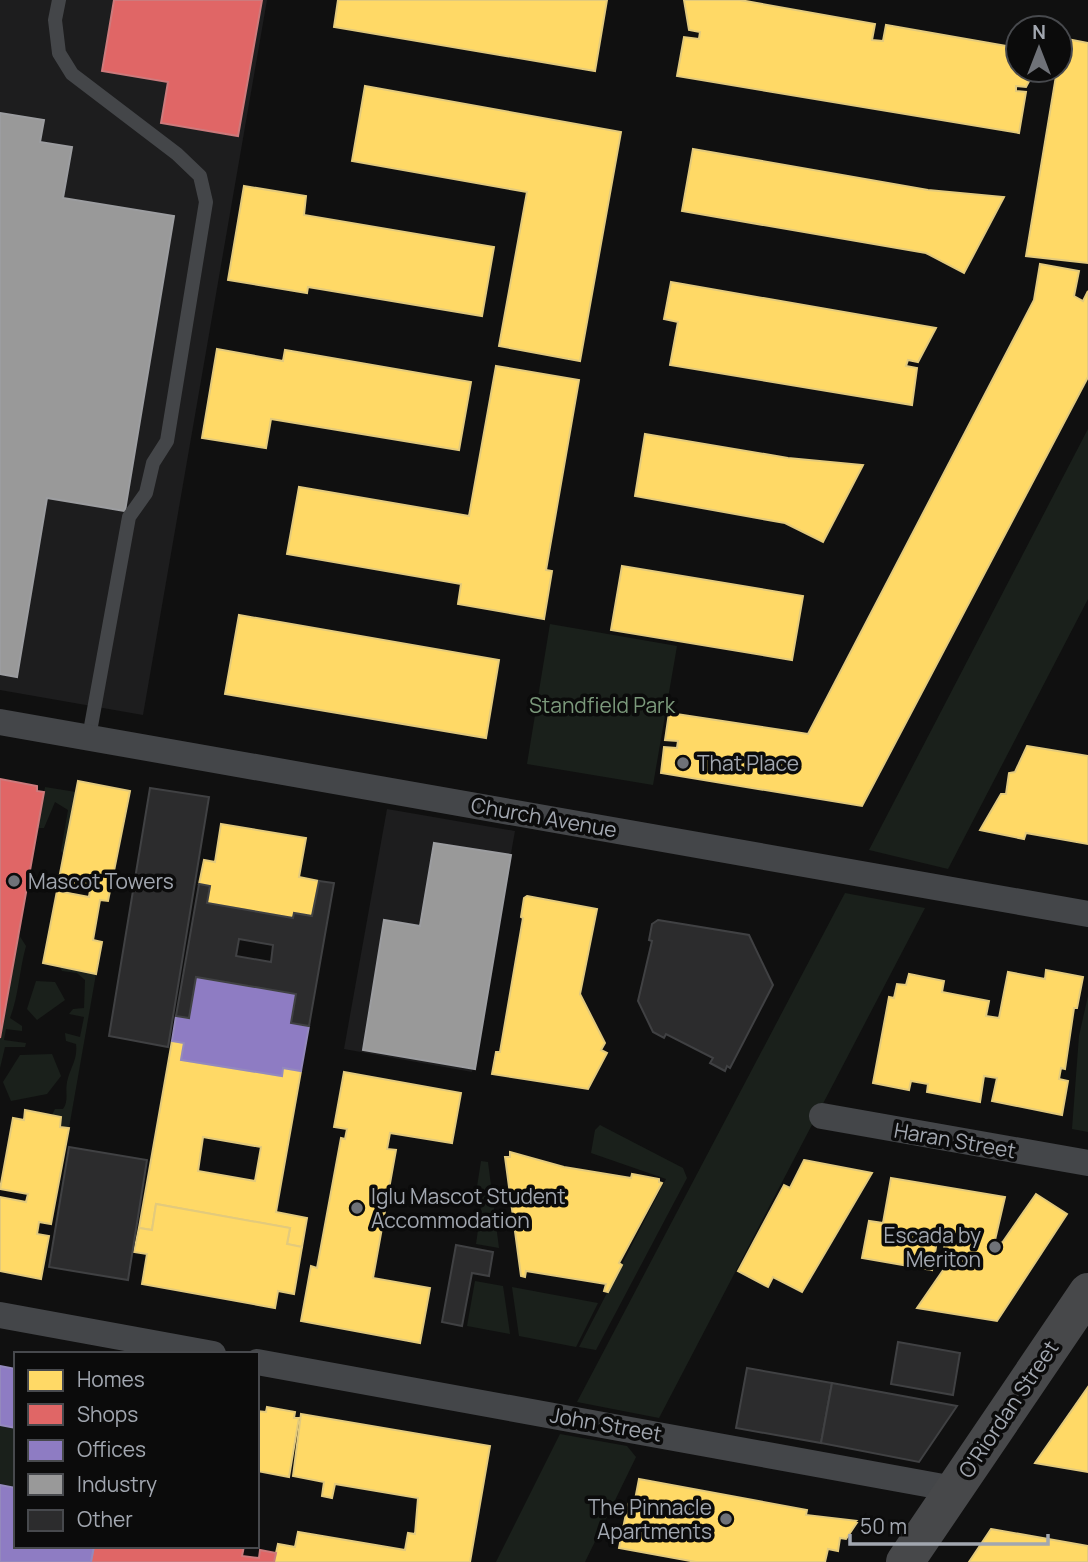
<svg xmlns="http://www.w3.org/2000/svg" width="1088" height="1562" viewBox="0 0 1088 1562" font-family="Manrope,sans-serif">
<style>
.built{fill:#1d1d1e}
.green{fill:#1a201b}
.homes{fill:#ffd966;stroke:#e3ca7c;stroke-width:2;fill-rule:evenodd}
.shops{fill:#e06666;stroke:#cd7a7c;stroke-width:2}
.offices{fill:#8e7cc3;stroke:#9489bd;stroke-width:2}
.industry{fill:#999;stroke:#9c9da0;stroke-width:2}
.building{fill:#2c2c2d;stroke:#404143;stroke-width:2;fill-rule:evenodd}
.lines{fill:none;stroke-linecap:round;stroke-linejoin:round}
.service{stroke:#444649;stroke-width:14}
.minor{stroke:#444649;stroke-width:26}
.primary{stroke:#47484a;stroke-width:38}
.poi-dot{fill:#6f7278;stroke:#0b0b0b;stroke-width:2.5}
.labels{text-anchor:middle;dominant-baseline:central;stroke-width:7;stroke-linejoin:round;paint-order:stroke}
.park-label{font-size:21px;fill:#7b997b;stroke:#0b0b0b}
.poi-label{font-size:21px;fill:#a2a7b0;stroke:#0b0b0b;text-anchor:start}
.street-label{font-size:21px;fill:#a2a7b0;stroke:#0b0b0b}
</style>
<rect width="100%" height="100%" fill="#101010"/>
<!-- built -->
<g class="built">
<path d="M 0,0 L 267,0 L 143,715 L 0,690 Z"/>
<path d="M 387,809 L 515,831 L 472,1072 L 344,1049 Z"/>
</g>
<!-- green -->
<g class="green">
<path d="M 1088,429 L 1088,599 L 948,869 L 869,850 Z"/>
<path d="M 550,624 L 677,646 L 653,785 L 527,764 Z"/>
<path d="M 45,787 L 76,792 L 64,855 L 61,851 L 68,810 L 55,802 L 44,828 L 38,828 Z"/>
<path d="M 845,893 L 925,908 L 659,1418 L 577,1402 Z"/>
<path d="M 19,935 L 26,946 C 19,971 19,994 10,1018 L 22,1026 L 22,1031 L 6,1029 L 4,1040 L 26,1043 L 25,1047 L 5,1047 L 0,1068 L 0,1038 Z"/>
<path d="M 60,967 L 96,974 L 69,1128 L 60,1127 L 61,1117 L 52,1115 L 55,1109 L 63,1109 C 69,1101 65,1092 67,1082 C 70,1068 78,1059 76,1044 L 66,1041 L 65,1033 L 80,1037 L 84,1017 L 69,1014 L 73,1009 L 84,1008 L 85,980 L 77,973 L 62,971 Z"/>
<path d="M 36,981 L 55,982 L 65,1000 L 37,1020 L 27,1009 Z"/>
<path d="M 1088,996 L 1088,1132 L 1072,1129 L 1079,1036 Z"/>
<path d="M 52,1054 L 61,1076 L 47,1094 L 11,1101 L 3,1082 L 20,1055 Z"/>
<path d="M 600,1125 L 683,1168 L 687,1178 L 596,1350 L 579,1347 L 666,1179 L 591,1153 L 595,1130 Z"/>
<path d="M 481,1161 L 488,1162 L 499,1248 L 476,1244 L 483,1195 L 476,1193 Z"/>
<path d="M 475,1281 L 503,1286 L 510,1334 L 467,1326 Z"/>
<path d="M 512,1287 L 598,1303 L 576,1347 L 519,1336 Z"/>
<path d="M 0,1425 L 16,1428 L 16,1488 L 0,1485 Z"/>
<path d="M 560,1434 L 627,1446 L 636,1457 L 585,1562 L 496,1562 Z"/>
</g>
<!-- homes -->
<g class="homes">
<path d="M 338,0 L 607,0 L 595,71 L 334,27 Z"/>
<path d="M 684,0 L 740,0 L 875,24 L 872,40 L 883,41 L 886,25 L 1018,48 L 1018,70 L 1035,70 L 1026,87 L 1016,86 L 1016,91 L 1026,92 L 1019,133 L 677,76 L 684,37 L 699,39 L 700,32 L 689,30 Z"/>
<path d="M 1062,38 L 1088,43 L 1088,263 L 1026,256 L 1057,70 L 1060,70 Z"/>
<path d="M 365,86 L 621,132 L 580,361 L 499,346 L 527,192 L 352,161 Z"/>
<path d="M 693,149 L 928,190 L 1004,197 L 964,273 L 926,253 L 682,211 Z"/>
<path d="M 244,186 L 306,196 L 304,215 L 494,247 L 482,316 L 308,287 L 307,293 L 228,280 Z"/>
<path d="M 1040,264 L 1079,271 L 1074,296 L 1083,301 L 1088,291 L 1088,377 L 862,806 L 661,773 L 664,747 L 677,748 L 678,741 L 665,740 L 669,713 L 808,734 L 1034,300 Z"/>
<path d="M 671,282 L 936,328 L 918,362 L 908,360 L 906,366 L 917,368 L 912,405 L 670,365 L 678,322 L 664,319 Z"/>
<path d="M 217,349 L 283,361 L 285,350 L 471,382 L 459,450 L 271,419 L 266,448 L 202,438 Z"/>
<path d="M 496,366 L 579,380 L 546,570 L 552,571 L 544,619 L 458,604 L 461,584 L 287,554 L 299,487 L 469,516 Z"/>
<path d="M 645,434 L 788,458 L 863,465 L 823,542 L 785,523 L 635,496 Z"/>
<path d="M 622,566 L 803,596 L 792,660 L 611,630 Z"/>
<path d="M 239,615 L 499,660 L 486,738 L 225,694 Z"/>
<path d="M 1027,746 L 1088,756 L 1088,844 L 1026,833 L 1024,839 L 980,830 L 1001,794 L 1006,794 L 1009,773 L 1015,772 Z"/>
<path d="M 78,781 L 130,791 L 108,901 L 100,900 L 93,940 L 102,942 L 96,974 L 43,963 L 57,891 L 89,897 L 90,890 L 58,884 Z"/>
<path d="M 221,824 L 306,838 L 299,877 L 319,881 L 312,916 L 294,913 L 293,918 L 207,903 L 210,886 L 199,884 L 204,860 L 215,862 Z"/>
<path d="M 527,896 L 597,909 L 580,994 L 605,1043 L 601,1050 L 607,1053 L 588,1089 L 492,1074 L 496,1052 L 500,1052 L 523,918 L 521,917 L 524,898 Z"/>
<path d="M 1046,970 L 1083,977 L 1077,1008 L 1074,1008 L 1065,1069 L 1061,1068 L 1059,1079 L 1068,1081 L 1062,1115 L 992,1101 L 997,1078 L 984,1076 L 980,1102 L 927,1092 L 928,1084 L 911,1081 L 909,1090 L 873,1083 L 889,997 L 894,998 L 897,984 L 906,985 L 909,974 L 944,981 L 942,992 L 989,1001 L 986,1016 L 999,1018 L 1008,972 L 1045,979 Z"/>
<path d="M 172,1041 L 184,1043 L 181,1060 L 282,1076 L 283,1068 L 301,1071 L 276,1212 L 307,1218 L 302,1247 L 287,1244 L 290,1228 L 156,1204 L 152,1230 L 139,1228 ZM 203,1137 L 261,1147 L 255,1181 L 198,1171 Z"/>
<path d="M 344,1072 L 461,1093 L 452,1143 L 390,1133 L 387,1149 L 396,1150 L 373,1278 L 430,1288 L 420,1343 L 301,1321 L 311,1266 L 317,1268 L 341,1138 L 345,1139 L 347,1129 L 334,1127 Z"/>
<path d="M 25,1110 L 61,1117 L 60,1127 L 69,1128 L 51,1224 L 39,1222 L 37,1234 L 49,1236 L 41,1279 L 0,1271 L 0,1197 L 26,1202 L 28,1194 L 0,1189 L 13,1118 L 24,1120 Z"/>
<path d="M 510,1152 L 564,1167 L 631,1178 L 632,1174 L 659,1179 L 659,1182 L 662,1183 L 619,1263 L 622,1265 L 608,1292 L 604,1291 L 606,1284 L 526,1271 L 525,1277 L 521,1276 L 505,1157 L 510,1157 Z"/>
<path d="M 804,1160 L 872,1173 L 802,1292 L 773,1277 L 768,1287 L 738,1271 L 784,1185 L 790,1188 Z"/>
<path d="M 891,1178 L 1005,1197 L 995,1240 L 1002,1243 L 1036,1194 L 1067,1214 L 997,1321 L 917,1308 L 946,1266 L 942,1264 L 946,1236 L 938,1235 L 932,1270 L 862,1258 L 869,1221 L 883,1223 Z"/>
<path d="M 156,1204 L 290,1228 L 287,1244 L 302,1247 L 294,1294 L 278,1291 L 275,1308 L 142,1284 L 147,1254 L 134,1252 L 139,1228 L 152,1230 Z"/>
<path d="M 1088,1387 L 1088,1472 L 1035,1463 Z"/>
<path d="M 267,1407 L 295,1412 L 294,1418 L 299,1418 L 289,1477 L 257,1471 L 257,1411 L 266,1412 Z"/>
<path d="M 301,1414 L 490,1446 L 470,1562 L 274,1562 L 278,1544 L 295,1547 L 298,1532 L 405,1550 L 408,1533 L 415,1534 L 418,1498 L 335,1484 L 332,1498 L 322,1496 L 324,1482 L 293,1476 Z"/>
<path d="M 639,1479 L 807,1510 L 806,1515 L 858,1521 L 846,1539 L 840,1538 L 838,1551 L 828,1549 L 825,1562 L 696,1562 L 619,1548 L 628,1504 L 634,1505 Z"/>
<path d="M 991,1529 L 1088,1546 L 1088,1562 L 969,1562 Z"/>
</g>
<!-- shops -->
<g class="shops">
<path d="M 114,0 L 262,0 L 238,136 L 161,123 L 168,82 L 102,71 Z"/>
<path d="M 0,779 L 37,786 L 37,791 L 44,792 L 0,1038 Z"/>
<path d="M 94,1546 L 244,1546 L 242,1556 L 259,1558 L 260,1550 L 276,1553 L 274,1562 L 91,1562 Z"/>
</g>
<!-- offices -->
<g class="offices">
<path d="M 196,977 L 296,994 L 291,1023 L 309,1026 L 301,1071 L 283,1068 L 282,1076 L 181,1060 L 184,1043 L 172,1041 L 176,1016 L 189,1018 Z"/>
<path d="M 0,1366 L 16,1369 L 16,1428 L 0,1425 Z"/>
<path d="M 0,1485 L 16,1488 L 16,1546 L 94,1546 L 91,1562 L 0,1562 Z"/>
</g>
<!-- industry -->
<g class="industry">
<path d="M 0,113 L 44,120 L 40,142 L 72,147 L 63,198 L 174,216 L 125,511 L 47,498 L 17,677 L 0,674 Z"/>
<path d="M 434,843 L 511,855 L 475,1069 L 363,1050 L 384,920 L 420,926 Z"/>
</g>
<!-- building -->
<g class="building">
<path d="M 150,788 L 209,797 L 168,1047 L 109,1036 Z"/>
<path d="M 319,881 L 334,883 L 309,1026 L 291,1023 L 296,994 L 196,977 L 189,1018 L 176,1016 L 199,884 L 210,886 L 207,903 L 293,918 L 294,913 L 312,916 ZM 239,939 L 273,945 L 271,962 L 236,956 Z"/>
<path d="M 658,920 L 749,935 L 773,985 L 730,1068 L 727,1066 L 725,1071 L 710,1063 L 713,1058 L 666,1034 L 664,1038 L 653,1032 L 638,1001 L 652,941 L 649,940 L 652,924 Z"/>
<path d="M 69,1147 L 147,1160 L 128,1280 L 49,1267 Z"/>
<path d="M 456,1245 L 493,1252 L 489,1276 L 472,1273 L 462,1326 L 442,1322 Z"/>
<path d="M 898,1342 L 960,1353 L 953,1395 L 891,1384 Z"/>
<path d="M 747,1368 L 832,1383 L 821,1443 L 736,1428 Z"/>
<path d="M 832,1383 L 957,1406 L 919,1462 L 821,1443 Z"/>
</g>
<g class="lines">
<!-- service -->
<path class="service" d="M 59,0 L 55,20 L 59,53 L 72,74 L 177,154 L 200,176 L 206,202 L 167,441 L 153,463 L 146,493 L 129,517 L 89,737"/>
<!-- minor -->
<g class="minor">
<path d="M 0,722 L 1088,914"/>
<path d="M 822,1116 L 1088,1163"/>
<path d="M 0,1315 L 213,1354"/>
<path d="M 257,1362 L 954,1489"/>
</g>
<!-- primary -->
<path class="primary" d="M 905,1562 L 1088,1292"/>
</g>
<!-- markers -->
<g class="poi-dot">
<circle cx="683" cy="763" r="7"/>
<circle cx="14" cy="881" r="7"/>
<circle cx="357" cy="1208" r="7"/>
<circle cx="995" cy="1247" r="7"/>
<circle cx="726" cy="1519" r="7"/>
</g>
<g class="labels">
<!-- park labels -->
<g class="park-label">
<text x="602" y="705">Standfield Park</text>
</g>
<!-- poi labels -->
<g class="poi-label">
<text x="697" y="763">That Place</text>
<text x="28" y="881">Mascot Towers</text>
<text x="371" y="1196">Iglu Mascot Student<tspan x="371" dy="24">Accommodation</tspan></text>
<text x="981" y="1235" text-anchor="end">Escada by<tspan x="981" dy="24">Meriton</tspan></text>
<text x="712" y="1507" text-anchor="end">The Pinnacle<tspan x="712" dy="24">Apartments</tspan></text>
</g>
<!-- street labels -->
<g class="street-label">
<text transform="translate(544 817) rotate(10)">Church Avenue</text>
<text transform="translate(955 1140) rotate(10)">Haran Street</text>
<text transform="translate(1008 1409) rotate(-56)">O'Riordan Street</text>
<text transform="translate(606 1424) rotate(10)">John Street</text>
</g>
</g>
<!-- legend -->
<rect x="14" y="1352" width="245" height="196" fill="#0b0b0b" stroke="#47494d" stroke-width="2"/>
<rect x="28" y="1370" width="35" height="21" fill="#ffd966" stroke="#47494d" stroke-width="2"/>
<text x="77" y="1387" font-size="21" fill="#a2a7b0">Homes</text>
<rect x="28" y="1404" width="35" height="21" fill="#e06666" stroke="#47494d" stroke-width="2"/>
<text x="77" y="1422" font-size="21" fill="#a2a7b0">Shops</text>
<rect x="28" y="1440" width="35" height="21" fill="#8e7cc3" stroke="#47494d" stroke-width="2"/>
<text x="77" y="1457" font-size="21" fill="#a2a7b0">Offices</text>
<rect x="28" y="1474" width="35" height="21" fill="#999999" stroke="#47494d" stroke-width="2"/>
<text x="77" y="1492" font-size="21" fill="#a2a7b0">Industry</text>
<rect x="28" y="1510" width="35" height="21" fill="#2c2c2d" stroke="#47494d" stroke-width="2"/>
<text x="77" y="1527" font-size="21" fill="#a2a7b0">Other</text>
<!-- north arrow -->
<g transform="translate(1039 49)"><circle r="33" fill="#0b0b0b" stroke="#47494d" stroke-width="2"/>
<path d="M0-5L12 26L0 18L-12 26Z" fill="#6f7278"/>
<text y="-10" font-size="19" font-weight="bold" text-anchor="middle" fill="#a2a7b0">N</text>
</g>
<!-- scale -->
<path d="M850 1534v10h198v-10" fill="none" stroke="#a2a7b0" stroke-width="3.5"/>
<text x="860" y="1534" font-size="21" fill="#a2a7b0" stroke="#0b0b0b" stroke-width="5" paint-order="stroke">50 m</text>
</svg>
